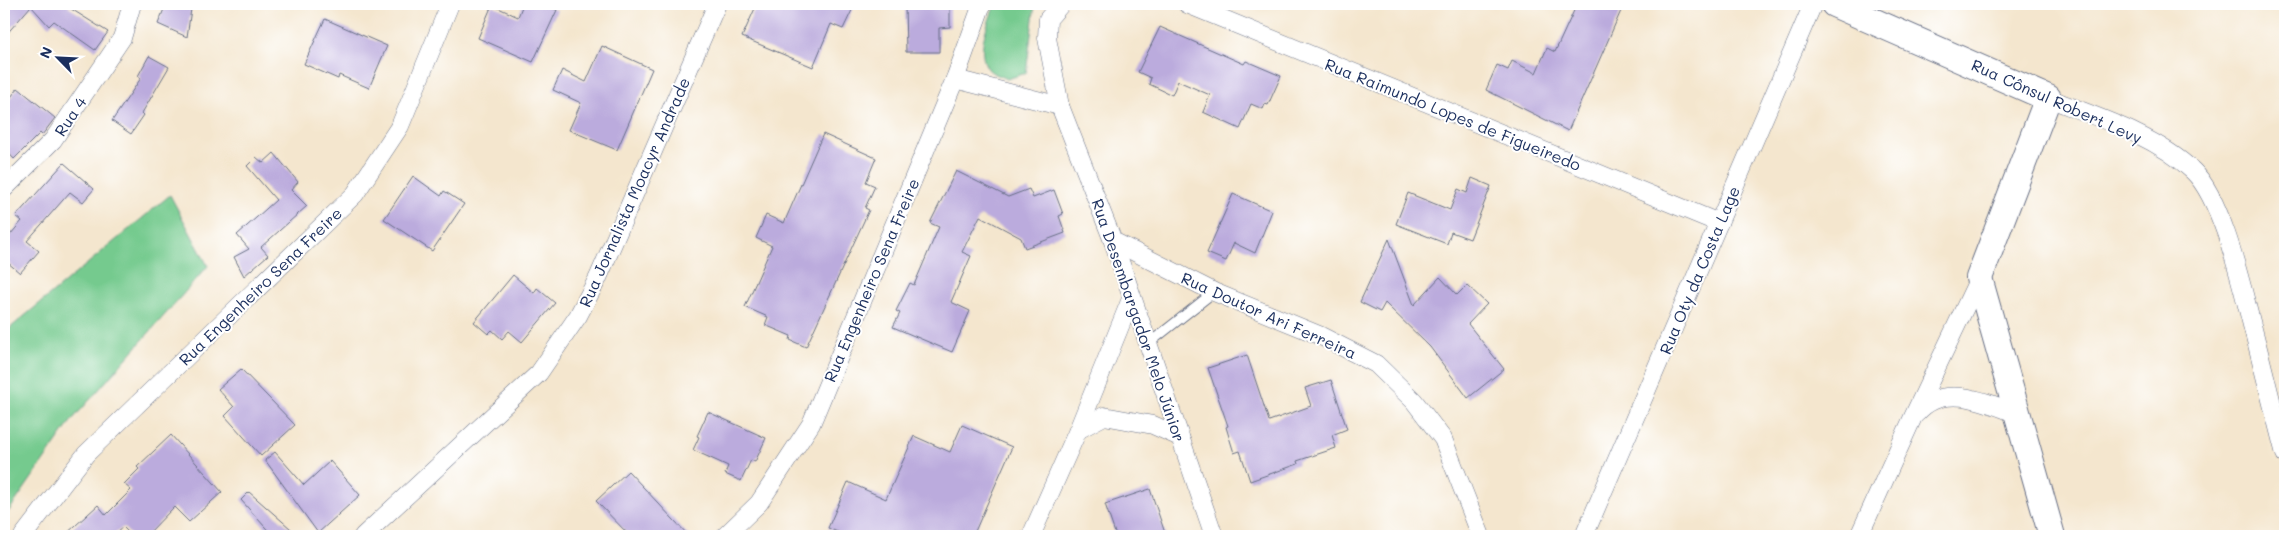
<svg xmlns="http://www.w3.org/2000/svg" width="2289" height="540" viewBox="0 0 2289 540" font-family="Mali,sans-serif">
<style>
.green{fill:#75ca8e;stroke:#487c76}
.building{fill:#bbabdd}
.lines{fill:none;stroke-linecap:round;stroke-linejoin:round}
.lane-casing{stroke:#676f85;stroke-width:11}
.street-casing{stroke:#676f85;stroke-width:19}
.secondary-casing{stroke:#676f85;stroke-width:28}
.lane{stroke:#fff;stroke-width:9}
.street{stroke:#fff;stroke-width:18}
.secondary{stroke:#fff;stroke-width:26}
.labels{text-anchor:middle;dominant-baseline:central;stroke-width:4;stroke-linejoin:round;paint-order:stroke}
.street-label{font-size:16px;fill:#1b2f5e;stroke:#fff}
</style>
<rect width="100%" height="100%" fill="#fff"/>
<filter id="ink" filterUnits="userSpaceOnUse"><feTurbulence type="fractalNoise" baseFrequency=".02" numOctaves="2"/><feDisplacementMap in="SourceGraphic" scale="10" xChannelSelector="R" yChannelSelector="G"/><feConvolveMatrix kernelMatrix="1 2 1 2 8 2 1 2 1" color-interpolation-filters="sRGB"/></filter>
<filter id="wash" filterUnits="userSpaceOnUse"><feTurbulence type="fractalNoise" baseFrequency=".0096" numOctaves="4" result="noise"/><feDisplacementMap in="SourceGraphic" scale="20" xChannelSelector="R" yChannelSelector="G"/><feGaussianBlur stdDeviation="1.12" result="paint"/><feColorMatrix in="noise" values="0 0 0 0 0 0 0 0 0 0 0 0 0 0 0 0 0 1.4 0 .05"/><feComposite in="paint" operator="in"/></filter>
<g filter="url(#wash)">
<rect width="100%" height="100%" fill="#f4e6ce"/>
<!-- green -->
<g class="green">
<path d="M 995,4 L 1035,4 L 1026,73 L 1007,79 C 1002,76 993,74 989,70 C 974,52 989,22 995,4 Z"/>
<path d="M 170,195 L 208,266 L 72,420 L 4,518 L 4,333 Z"/>
</g>
<g id="blocks">
<!-- building -->
<g class="building">
<path d="M 4,4 L 72,4 L 68,7 L 108,32 L 95,50 L 54,21 L 49,26 L 31,6 L 4,37 Z"/>
<path d="M 166,4 L 179,4 L 191,9 L 187,37 L 158,24 Z"/>
<path d="M 523,4 L 542,4 L 557,10 L 533,62 L 478,38 L 492,5 L 518,17 Z"/>
<path d="M 757,4 L 855,4 L 843,29 L 831,24 L 813,67 L 742,37 Z"/>
<path d="M 905,4 L 950,4 L 950,27 L 939,28 L 939,52 L 906,52 Z"/>
<path d="M 1577,4 L 1624,4 L 1568,131 L 1486,90 L 1497,65 L 1508,70 L 1512,61 L 1536,73 L 1547,48 L 1555,52 Z"/>
<path d="M 325,19 L 387,46 L 369,88 L 339,75 L 338,79 L 304,64 Z"/>
<path d="M 1160,27 L 1244,64 L 1246,61 L 1281,76 L 1268,105 L 1265,104 L 1263,109 L 1251,104 L 1240,129 L 1203,112 L 1210,95 L 1178,81 L 1172,95 L 1149,84 L 1151,78 L 1138,72 Z"/>
<path d="M 602,46 L 652,69 L 617,150 L 569,130 L 581,103 L 553,90 L 562,70 L 586,82 Z"/>
<path d="M 149,56 L 169,67 L 142,113 L 144,115 L 131,134 L 112,121 L 141,78 L 138,76 Z"/>
<path d="M 18,88 L 55,118 L 42,135 L 40,133 L 14,159 L 4,148 L 4,106 Z"/>
<path d="M 823,134 L 876,158 L 866,182 L 875,186 L 865,208 L 869,210 L 806,347 L 790,340 L 791,336 L 765,325 L 768,317 L 745,307 L 772,246 L 756,238 L 766,215 L 784,223 Z"/>
<path d="M 274,153 L 298,182 L 291,190 L 307,206 L 261,247 L 268,255 L 244,276 L 234,257 L 249,249 L 237,235 L 276,200 L 247,166 L 256,157 L 263,163 Z"/>
<path d="M 64,163 L 94,189 L 83,202 L 70,192 L 27,241 L 39,251 L 20,273 L 7,262 L 4,266 L 4,242 L 22,221 L 16,216 Z"/>
<path d="M 956,171 L 1008,197 L 1029,189 L 1033,198 L 1054,190 L 1063,214 L 1059,216 L 1065,233 L 1025,248 L 1021,238 L 980,216 L 962,252 L 971,256 L 951,302 L 970,311 L 952,352 L 893,327 L 900,313 L 896,311 L 910,283 L 914,285 L 939,227 L 930,223 Z"/>
<path d="M 413,176 L 441,196 L 444,191 L 464,204 L 432,251 L 384,219 Z"/>
<path d="M 1472,178 L 1491,186 L 1470,239 L 1451,232 L 1447,244 L 1396,224 L 1408,193 L 1450,210 L 1458,189 L 1467,193 Z"/>
<path d="M 1233,194 L 1272,211 L 1255,253 L 1234,243 L 1226,261 L 1207,253 Z"/>
<path d="M 1389,239 L 1414,305 L 1440,277 L 1457,295 L 1467,285 L 1487,304 L 1468,324 L 1504,369 L 1468,398 L 1430,347 L 1385,303 L 1380,312 L 1360,302 Z"/>
<path d="M 513,275 L 534,293 L 537,288 L 555,303 L 522,342 L 509,331 L 502,339 L 492,330 L 488,334 L 474,322 Z"/>
<path d="M 1247,355 L 1269,421 L 1311,406 L 1305,388 L 1331,380 L 1347,429 L 1332,435 L 1336,448 L 1297,461 L 1298,464 L 1250,481 L 1240,451 L 1234,453 L 1226,427 L 1228,426 L 1208,368 Z"/>
<path d="M 241,369 L 295,425 L 261,456 L 225,416 L 234,407 L 218,389 Z"/>
<path d="M 708,412 L 766,438 L 755,462 L 751,460 L 741,481 L 725,474 L 728,466 L 693,450 L 699,437 L 697,436 Z"/>
<path d="M 962,425 L 1012,447 L 973,536 L 847,536 L 828,528 L 848,482 L 886,499 L 914,436 L 950,452 Z"/>
<path d="M 171,435 L 222,492 L 189,522 L 174,507 L 146,536 L 132,536 L 123,527 L 112,536 L 64,536 L 98,505 L 106,515 L 131,490 L 124,484 L 139,469 L 137,467 Z"/>
<path d="M 275,452 L 304,485 L 330,461 L 360,495 L 318,533 L 265,460 Z"/>
<path d="M 628,471 L 689,536 L 630,536 L 596,501 Z"/>
<path d="M 1150,489 L 1166,536 L 1116,536 L 1105,504 Z"/>
<path d="M 249,492 L 299,536 L 273,536 L 241,500 Z"/>
</g>
</g>
</g>
<g filter="url(#ink)">
<use href="#blocks" fill-opacity="0" stroke="#676f85" stroke-width="1"/>
<g class="lines">
<!-- lane casing -->
<g class="lane-casing">
<path id="lane" d="M 1148,344 L 1214,292"/>
</g>
<!-- street casing -->
<g class="street-casing">
<g id="street">
<path d="M 1061,4 L 1048,19 L 1047,38 L 1060,106 L 1113,241 L 1214,536"/>
<path d="M 1187,4 L 1719,223"/>
<path d="M 955,79 L 1060,106"/>
<path d="M 2048,98 C 2096,117 2155,135 2193,171 C 2223,200 2242,288 2253,329 C 2264,371 2274,413 2285,454"/>
<path d="M 4,189 L 53,140 L 122,38 L 132,4"/>
<path d="M 1113,241 L 1214,292 L 1319,335 L 1376,364 L 1414,401 L 1443,439 L 1481,536"/>
<path d="M 1917,413 C 1943,382 1986,402 2017,414"/>
<path d="M 1078,430 L 1104,416 L 1153,425 L 1180,437"/>
<path d="M 23,536 L 86,454 L 355,194 L 400,126 L 450,4"/>
<path d="M 363,536 L 539,373 L 578,316 L 598,278 L 717,4"/>
<path d="M 725,536 L 759,503 L 811,424 L 955,79 L 982,4"/>
<path d="M 1031,536 L 1078,430 L 1131,299"/>
<path d="M 1584,536 L 1813,4"/>
<path d="M 1859,536 L 1913,417 L 1979,278"/>
</g>
</g>
<!-- secondary casing -->
<g class="secondary-casing">
<path id="secondary" d="M 1834,4 L 2048,98 L 1979,278 L 2052,536"/>
</g>
<!-- lane -->
<use href="#lane" class="lane"/>
<!-- street -->
<use href="#street" class="street"/>
<!-- secondary -->
<use href="#secondary" class="secondary"/>
</g>
</g>
<g class="labels">
<!-- street labels -->
<g class="street-label">
<text transform="translate(2057 101) rotate(24)">Rua Cônsul Robert Levy</text>
<text transform="translate(1453 114) rotate(22)">Rua Raimundo Lopes de Figueiredo</text>
<text transform="translate(70 116) rotate(-56)">Rua 4</text>
<text transform="translate(634 192) rotate(-66)">Rua Jornalista Moacyr Andrade</text>
<text transform="translate(1699 270) rotate(-67)">Rua Oty da Costa Lage</text>
<text transform="translate(871 280) rotate(-67)">Rua Engenheiro Sena Freire</text>
<text transform="translate(260 286) rotate(-44)">Rua Engenheiro Sena Freire</text>
<text transform="translate(1269 315) rotate(24)">Rua Doutor Ari Ferreira</text>
<text transform="translate(1139 320) rotate(71)">Rua Desembargador Melo Júnior</text>
</g>
</g>
<!-- margin -->
<rect width="2289" height="540" fill="none" stroke="#fff" stroke-width="20"/>
<!-- north arrow -->
<g transform="translate(58 58) rotate(294)" stroke="#ffffff" stroke-width="4" paint-order="stroke">
<path d="M0-4L9 19L0 12L-9 19Z" fill="#1b2f5e"/>
<text y="-8" font-size="14" font-weight="bold" text-anchor="middle" fill="#1b2f5e">N</text>
</g>
</svg>
